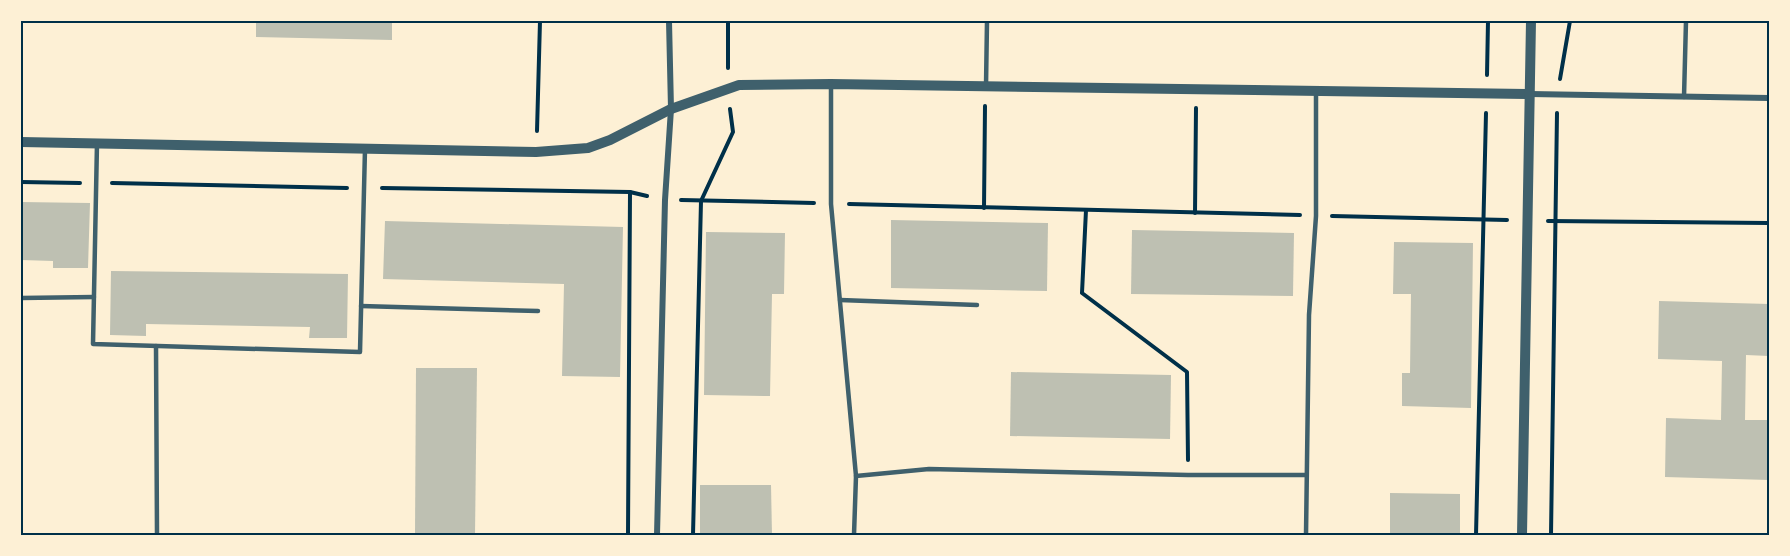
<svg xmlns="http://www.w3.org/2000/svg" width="1790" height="556" viewBox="0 0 1790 556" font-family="'Roboto Condensed',sans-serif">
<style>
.building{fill:#bec0b2}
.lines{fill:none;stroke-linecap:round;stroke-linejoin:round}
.path{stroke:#003049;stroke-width:4}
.service{stroke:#3f606c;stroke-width:4.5}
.minor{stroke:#3f606c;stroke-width:6}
.tertiary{stroke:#3f606c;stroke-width:10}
.neatline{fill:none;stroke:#003049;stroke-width:2}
</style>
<rect width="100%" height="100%" fill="#fdf0d5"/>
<!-- building -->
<g class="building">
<path d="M 256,21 L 392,21 L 392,40 L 256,37 Z"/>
<path d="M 21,202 L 90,203 L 88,268 L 53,268 L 53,261 L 21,260 Z"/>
<path d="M 891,220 L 1048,223 L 1047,291 L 891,288 Z"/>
<path d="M 385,221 L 623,227 L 620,377 L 562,376 L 564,284 L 383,279 Z"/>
<path d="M 1132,230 L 1294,233 L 1293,296 L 1131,294 Z"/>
<path d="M 706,232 L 785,233 L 784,294 L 772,294 L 770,396 L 704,395 Z"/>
<path d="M 1394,242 L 1473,243 L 1471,408 L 1402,406 L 1402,373 L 1410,373 L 1411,294 L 1393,294 Z"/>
<path d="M 111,271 L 348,274 L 347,338 L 309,338 L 310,327 L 146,324 L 146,336 L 110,335 Z"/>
<path d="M 1659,301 L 1769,304 L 1769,356 L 1746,355 L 1745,420 L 1769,420 L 1769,480 L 1665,477 L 1666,418 L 1721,420 L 1722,361 L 1658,359 Z"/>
<path d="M 416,368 L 477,368 L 475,535 L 415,535 Z"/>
<path d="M 1011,372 L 1171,375 L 1170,439 L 1010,436 Z"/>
<path d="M 700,485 L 771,485 L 772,535 L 700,535 Z"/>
<path d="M 1390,493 L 1460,494 L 1460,535 L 1390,535 Z"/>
</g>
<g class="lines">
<!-- path -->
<g class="path">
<path d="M 728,68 L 728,21"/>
<path d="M 1487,75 L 1488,21"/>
<path d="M 1560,79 L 1570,21"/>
<path d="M 537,131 L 540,21"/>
<path d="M 21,182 L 80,183"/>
<path d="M 112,183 L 347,188"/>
<path d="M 382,188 L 630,192 L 647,196"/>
<path d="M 681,200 L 814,203"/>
<path d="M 849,204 L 1300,215"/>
<path d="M 984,208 L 985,106"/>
<path d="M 1086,210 L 1082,293 L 1187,372 L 1188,460"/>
<path d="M 1195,213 L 1196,108"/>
<path d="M 1332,216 L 1507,220"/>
<path d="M 1548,221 L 1769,223"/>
<path d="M 628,535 L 630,192"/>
<path d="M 693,535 L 701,201 L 733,132 L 730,109"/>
<path d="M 1476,535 L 1486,113"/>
<path d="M 1551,535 L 1557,113"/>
</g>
<!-- service -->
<g class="service">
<path d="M 831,86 L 831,204 L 856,476 L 854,535"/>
<path d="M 986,86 L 987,21"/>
<path d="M 1684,97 L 1686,21"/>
<path d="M 97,143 L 93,344 L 360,352 L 365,149"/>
<path d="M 21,298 L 94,297"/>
<path d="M 840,300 L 977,305"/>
<path d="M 361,306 L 538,311"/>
<path d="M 156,346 L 157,535"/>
<path d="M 856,476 L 929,469 L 1188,475 L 1306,475"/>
<path d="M 1306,535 L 1309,315 L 1316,216 L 1316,91"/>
</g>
<!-- minor -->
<g class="minor">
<path d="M 1530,94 L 1769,98"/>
<path d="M 657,535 L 665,200 L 671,109 L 669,21"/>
</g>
<!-- tertiary -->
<g class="tertiary">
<path d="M 21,142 L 536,152 L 588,148 L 610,140 L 671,109 L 739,85 L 831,84 L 1530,94"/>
<path d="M 1522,535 L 1531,21"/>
</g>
</g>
<!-- border -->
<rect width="1790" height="556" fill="none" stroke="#fdf0d5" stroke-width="45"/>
<rect x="22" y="22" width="1746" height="512" class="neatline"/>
</svg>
